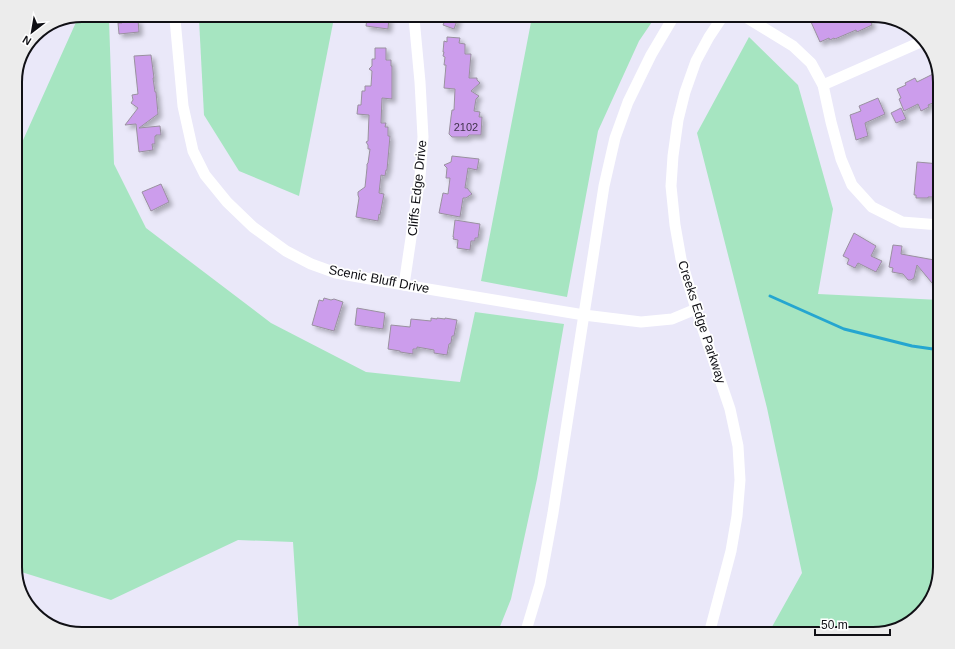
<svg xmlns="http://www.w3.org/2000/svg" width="955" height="649" viewBox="0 0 955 649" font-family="Arial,sans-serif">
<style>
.green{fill:#a6e5c1}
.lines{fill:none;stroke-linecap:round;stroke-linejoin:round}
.stream{stroke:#25a6d0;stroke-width:3}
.building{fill:#cc9dec;stroke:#99919f;filter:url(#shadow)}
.minor{stroke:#fff;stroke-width:11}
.labels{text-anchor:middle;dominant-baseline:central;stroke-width:3.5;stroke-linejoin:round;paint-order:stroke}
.number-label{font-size:11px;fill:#3f334b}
.street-label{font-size:13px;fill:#101015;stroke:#fff}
.rim{fill:none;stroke:#101015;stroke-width:2}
</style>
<defs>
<filter id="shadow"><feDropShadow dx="3.5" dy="3.5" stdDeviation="2" flood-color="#0004"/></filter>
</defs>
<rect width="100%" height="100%" fill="#eae8f9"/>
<!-- green -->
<g class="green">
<path d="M 656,16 L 639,41 L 598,131 L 567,297 L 481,281 L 532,17 Z"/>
<path d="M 768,16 L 790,16 L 776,23 Z"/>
<path d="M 334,18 L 299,196 L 239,171 L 204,115 L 199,19 Z"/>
<path d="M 77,20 L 109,20 L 114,164 L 146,228 L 271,323 L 366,372 L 460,382 L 475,312 L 564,324 L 537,479 L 511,599 L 497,634 L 299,634 L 293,542 L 238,540 L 111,600 L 15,570 L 15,158 Z"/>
<path d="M 749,37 L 798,85 L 833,209 L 818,294 L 940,300 L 940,567 L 928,604 L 906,625 L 873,634 L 768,634 L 802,573 L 767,408 L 697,133 Z"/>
</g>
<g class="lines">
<!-- stream -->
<path class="stream" d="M 770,296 L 844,329 L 912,346 L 940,350"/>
</g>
<!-- building -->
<g class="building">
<path d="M 827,15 L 838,15 L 840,20 L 850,15 L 868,15 L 872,25 L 857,32 L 856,30 L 835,39 L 834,38 L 830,40 L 829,38 L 820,42 L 811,22 Z"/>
<path d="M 367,18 L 389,18 L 388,29 L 366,26 Z"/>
<path d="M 446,18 L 458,18 L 454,29 L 443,25 Z"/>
<path d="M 122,20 L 138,20 L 139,32 L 119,34 L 118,23 L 122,23 Z"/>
<path d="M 447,37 L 460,38 L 459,43 L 465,44 L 465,54 L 471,54 L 469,78 L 477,78 L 477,80 L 480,83 L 471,91 L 479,96 L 476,99 L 474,111 L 480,112 L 479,117 L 482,117 L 481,135 L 469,135 L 467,137 L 452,137 L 449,134 L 451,117 L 452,110 L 454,110 L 455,89 L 444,88 L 446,65 L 444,65 L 445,57 L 443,56 L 444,52 L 443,52 L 444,41 L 447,42 Z"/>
<path d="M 375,48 L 386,48 L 386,60 L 391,60 L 391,66 L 392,66 L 392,99 L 382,98 L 381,123 L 386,123 L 385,127 L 388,127 L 388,136 L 390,136 L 387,170 L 386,170 L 385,176 L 381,175 L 379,193 L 384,194 L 380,215 L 379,214 L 378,221 L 356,217 L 359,198 L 358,195 L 358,192 L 365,187 L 367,168 L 367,164 L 368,163 L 370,149 L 368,149 L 368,145 L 366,142 L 368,141 L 369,115 L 357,114 L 358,105 L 361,105 L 362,91 L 365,91 L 365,86 L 371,86 L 372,71 L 369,69 L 372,66 L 372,59 L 375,59 Z"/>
<path d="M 151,55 L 154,78 L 153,78 L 155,92 L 156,92 L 158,114 L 139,128 L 160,126 L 161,135 L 156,135 L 156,136 L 155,136 L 155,144 L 152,144 L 153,150 L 139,152 L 136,124 L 125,125 L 138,108 L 131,103 L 133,100 L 132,95 L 138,94 L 134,56 Z"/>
<path d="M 937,72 L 940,82 L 940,100 L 928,105 L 929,107 L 921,111 L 918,104 L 904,111 L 899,99 L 901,98 L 897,89 L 906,85 L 905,83 L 915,78 L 917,82 Z"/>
<path d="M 878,98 L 885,114 L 865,123 L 868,136 L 856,140 L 850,115 L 861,111 L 859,106 Z"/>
<path d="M 901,108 L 906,119 L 896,123 L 891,113 Z"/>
<path d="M 452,156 L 479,159 L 477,170 L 468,168 L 465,188 L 467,188 L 472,194 L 466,198 L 463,198 L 460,217 L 439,213 L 443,193 L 448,194 L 450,178 L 446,178 L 447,168 L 444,165 L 451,162 Z"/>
<path d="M 917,162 L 940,164 L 937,197 L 928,197 L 928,198 L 916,198 L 916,195 L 914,195 Z"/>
<path d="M 161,184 L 169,202 L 151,211 L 142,192 Z"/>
<path d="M 455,220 L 480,224 L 478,238 L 475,238 L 475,241 L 471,241 L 470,250 L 457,248 L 458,240 L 453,239 L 454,237 L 453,237 Z"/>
<path d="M 854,233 L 876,246 L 871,256 L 882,261 L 876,272 L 858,263 L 855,268 L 847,264 L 849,259 L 843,256 Z"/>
<path d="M 893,245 L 902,246 L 901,254 L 940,261 L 940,278 L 937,278 L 932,283 L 917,265 L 914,278 L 911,280 L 908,280 L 903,274 L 892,272 L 893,268 L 889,267 Z"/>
<path d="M 324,298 L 331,300 L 334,299 L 343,302 L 334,331 L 312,325 L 319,300 L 323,301 Z"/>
<path d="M 357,308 L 385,313 L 383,329 L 355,325 Z"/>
<path d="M 431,318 L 437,319 L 437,318 L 445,319 L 445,318 L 457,320 L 454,336 L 452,336 L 451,343 L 449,344 L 447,355 L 434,353 L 434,350 L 417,347 L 417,349 L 413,349 L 413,354 L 400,352 L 400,351 L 388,349 L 391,325 L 410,327 L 411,319 L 431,321 Z"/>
</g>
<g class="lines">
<!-- minor -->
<g class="minor">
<path d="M 744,16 L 793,46 L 811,63 L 823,85 L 831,122 L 841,159 L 852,185 L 872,207 L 902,222 L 940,225"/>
<path d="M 175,19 L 183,106 L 193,151 L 205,175 L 227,202 L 253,227 L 286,251 L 311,264 L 336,273 L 404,285 L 584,315 L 641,322 L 672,319 L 696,309"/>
<path d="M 823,85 L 923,41"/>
<path d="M 404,285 L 420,177 L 423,137 L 420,82 L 414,18"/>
<path d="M 525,634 L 540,584 L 553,513 L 604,186 L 615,138 L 628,102 L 651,55 L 674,16"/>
<path d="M 709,634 L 731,551 L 737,516 L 740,480 L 738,446 L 730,409 L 696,309 L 681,259 L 675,225 L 671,186 L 673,156 L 678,120 L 685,92 L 696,61 L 709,37 L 723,16"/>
</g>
</g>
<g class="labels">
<!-- number labels -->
<g class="number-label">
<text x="466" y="127">2102</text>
</g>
<!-- street labels -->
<g class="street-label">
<text transform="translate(417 188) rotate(-84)">Cliffs Edge Drive</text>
<text transform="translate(379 279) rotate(11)">Scenic Bluff Drive</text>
<text transform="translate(702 322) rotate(72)">Creeks Edge Parkway</text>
</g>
</g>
<!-- crop -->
<path d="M0 0H955V649H0ZM82 22H873A60 60 0 0 1 933 82V567A60 60 0 0 1 873 627H82A60 60 0 0 1 22 567V82A60 60 0 0 1 82 22Z" fill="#ececec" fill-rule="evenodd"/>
<path class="rim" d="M82 22H873A60 60 0 0 1 933 82V567A60 60 0 0 1 873 627H82A60 60 0 0 1 22 567V82A60 60 0 0 1 82 22Z"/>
<!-- north arrow -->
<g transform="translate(32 32) rotate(211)" stroke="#ffffff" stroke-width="3" paint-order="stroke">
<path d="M0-3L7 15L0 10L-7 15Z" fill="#101015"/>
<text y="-6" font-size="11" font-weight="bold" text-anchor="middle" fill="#101015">N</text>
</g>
<!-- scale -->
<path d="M815 629v6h75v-6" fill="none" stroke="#101015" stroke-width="2"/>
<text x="821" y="629" font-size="12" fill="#101015" stroke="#ffffff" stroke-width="3" paint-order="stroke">50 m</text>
</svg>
